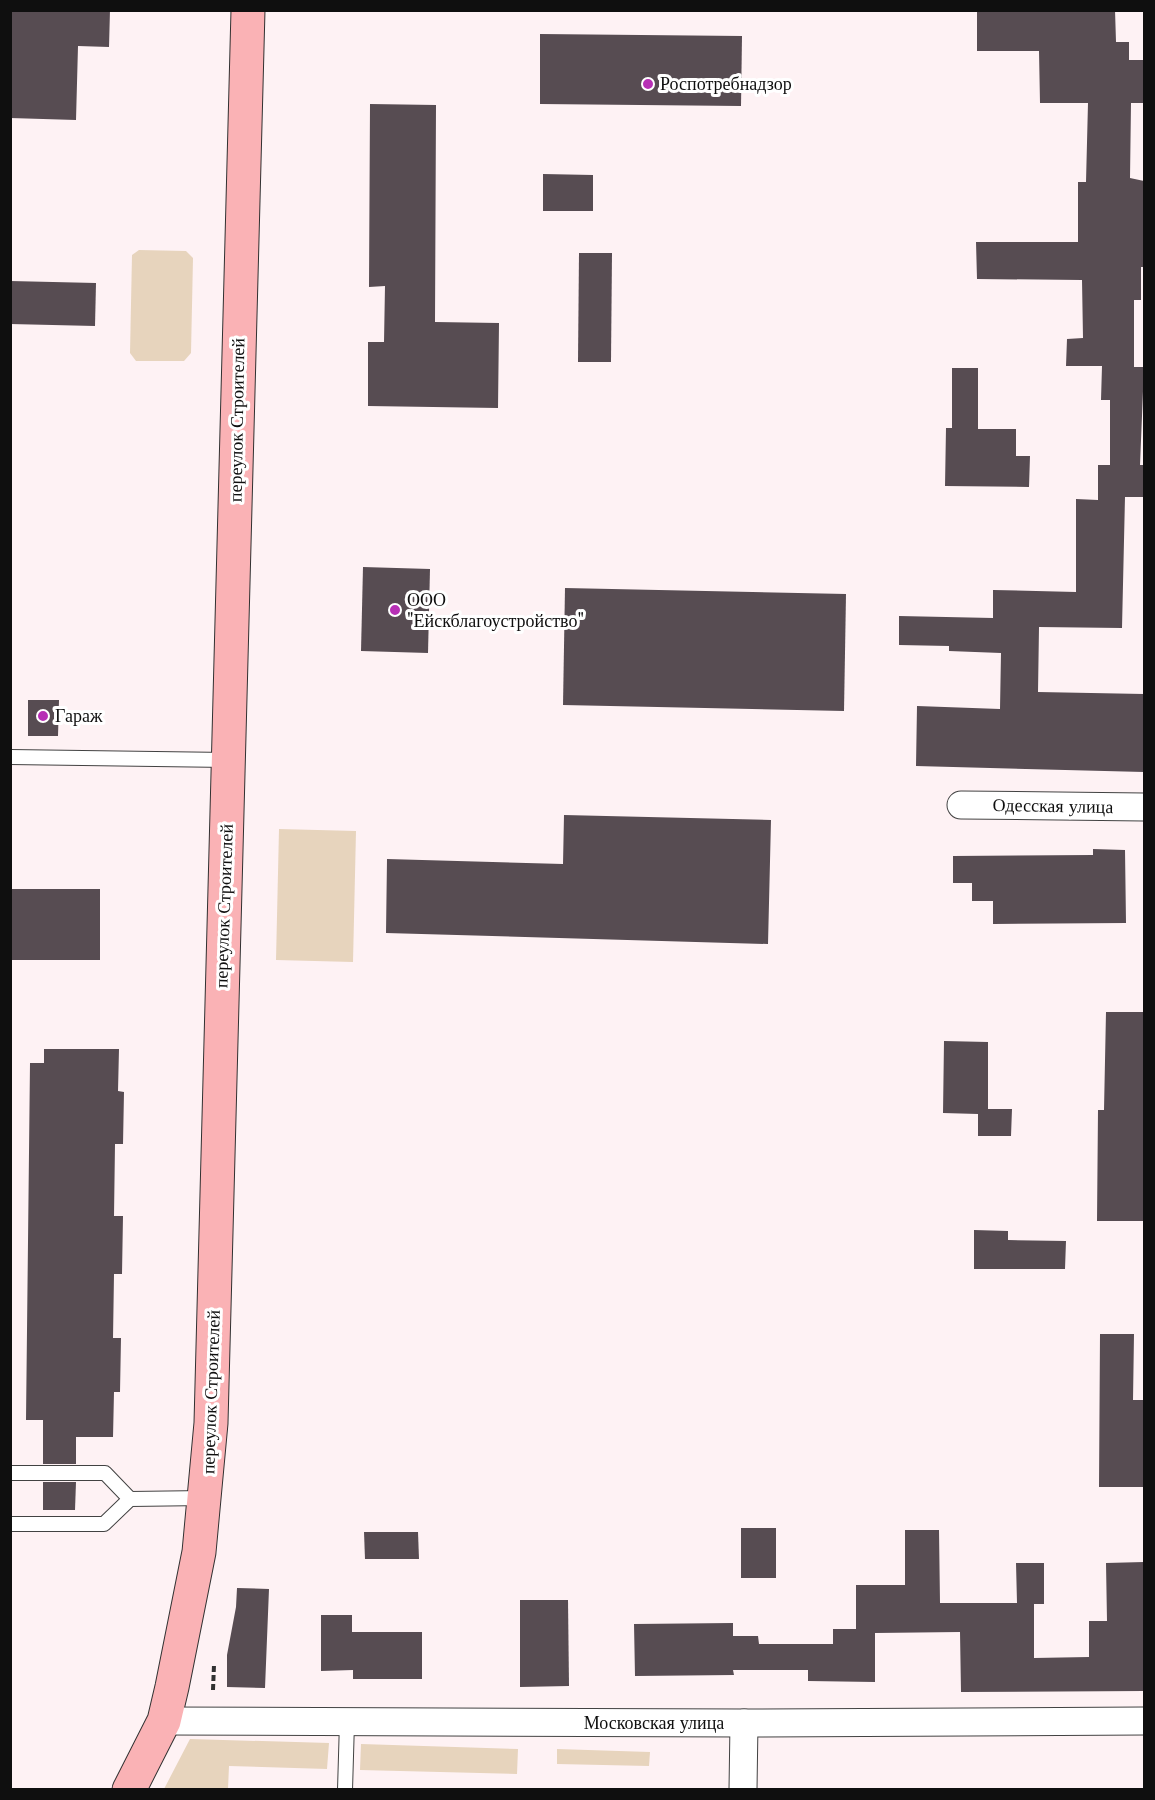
<svg xmlns="http://www.w3.org/2000/svg" width="1155" height="1800" viewBox="0 0 1155 1800" font-family="'Libre Baskerville',serif">
<style>
.green{fill:#e7d4bd}
.building{fill:#574c52}
.lines{fill:none;stroke-linecap:round;stroke-linejoin:round}
.lane-casing{stroke:#424242;stroke-width:16}
.street-casing{stroke:#424242;stroke-width:29}
.secondary-casing{stroke:#313131;stroke-width:35}
.path{stroke:#313131;stroke-width:4;stroke-dasharray:6 3;stroke-linecap:butt}
.lane{stroke:#fff;stroke-width:14}
.street{stroke:#fff;stroke-width:27}
.secondary{stroke:#fab2b5;stroke-width:33}
.poi-dot{fill:#b72fb5;stroke:#fff;stroke-width:2}
.labels{text-anchor:middle;dominant-baseline:central;stroke-width:6;stroke-linejoin:round;paint-order:stroke}
.poi-label{font-size:18px;fill:#0f0f0f;stroke:#fff;text-anchor:start}
.street-label{font-size:18px;fill:#0f0f0f;stroke:#fff}
</style>
<rect width="100%" height="100%" fill="#fef2f4"/>
<!-- green -->
<g class="green">
<path d="M 139,250 L 186,251 L 193,258 L 191,353 L 184,361 L 136,361 L 130,353 L 132,255 Z"/>
<path d="M 279,829 L 356,831 L 353,962 L 276,960 Z"/>
<path d="M 190,1739 L 329,1743 L 327,1769 L 229,1766 L 228,1789 L 164,1789 Z"/>
<path d="M 361,1744 L 518,1749 L 517,1774 L 360,1770 Z"/>
<path d="M 557,1749 L 650,1752 L 649,1766 L 557,1764 Z"/>
</g>
<!-- building -->
<g class="building">
<path d="M 10,10 L 110,10 L 109,47 L 78,46 L 76,120 L 10,118 Z"/>
<path d="M 977,10 L 1115,10 L 1116,42 L 1129,42 L 1129,60 L 1144,60 L 1144,103 L 1131,103 L 1130,178 L 1144,181 L 1144,267 L 1141,267 L 1141,300 L 1134,300 L 1134,367 L 1144,367 L 1140,465 L 1144,465 L 1144,497 L 1125,497 L 1122,628 L 1039,627 L 1038,692 L 1144,694 L 1144,772 L 916,766 L 917,706 L 1000,709 L 1001,653 L 949,651 L 949,646 L 899,645 L 899,616 L 993,618 L 993,590 L 1076,592 L 1076,499 L 1098,500 L 1098,465 L 1110,465 L 1110,400 L 1101,400 L 1102,366 L 1066,366 L 1067,339 L 1083,338 L 1082,280 L 977,279 L 976,242 L 1078,242 L 1078,182 L 1086,182 L 1088,103 L 1040,103 L 1039,51 L 977,51 Z"/>
<path d="M 540,34 L 742,36 L 741,106 L 540,104 Z"/>
<path d="M 370,104 L 436,105 L 435,322 L 499,323 L 498,408 L 368,406 L 368,342 L 384,342 L 385,286 L 369,287 Z"/>
<path d="M 543,174 L 593,175 L 593,211 L 543,211 Z"/>
<path d="M 579,253 L 612,253 L 611,362 L 578,362 Z"/>
<path d="M 10,281 L 96,283 L 95,326 L 10,324 Z"/>
<path d="M 952,368 L 978,368 L 978,429 L 1016,429 L 1016,456 L 1030,456 L 1029,487 L 945,486 L 946,428 L 952,428 Z"/>
<path d="M 363,567 L 430,569 L 428,653 L 361,651 Z"/>
<path d="M 565,588 L 846,594 L 844,711 L 563,705 Z"/>
<path d="M 28,700 L 59,700 L 58,736 L 28,736 Z"/>
<path d="M 564,815 L 771,820 L 768,944 L 386,933 L 387,859 L 563,864 Z"/>
<path d="M 1093,849 L 1125,850 L 1126,923 L 993,924 L 993,901 L 972,901 L 972,883 L 953,883 L 953,856 L 1093,855 Z"/>
<rect x="10" y="889" width="90" height="71"/>
<path d="M 1106,1012 L 1144,1012 L 1143,1221 L 1097,1221 L 1098,1110 L 1104,1110 Z"/>
<path d="M 944,1041 L 988,1042 L 988,1109 L 1012,1109 L 1011,1136 L 978,1136 L 978,1114 L 943,1113 Z"/>
<path d="M 44,1049 L 119,1049 L 118,1091 L 124,1092 L 123,1144 L 115,1144 L 114,1216 L 123,1216 L 122,1274 L 114,1274 L 113,1338 L 121,1338 L 120,1392 L 114,1392 L 113,1437 L 76,1437 L 76,1464 L 43,1464 L 43,1420 L 26,1420 L 30,1063 L 44,1063 Z"/>
<path d="M 974,1230 L 1008,1231 L 1008,1240 L 1066,1241 L 1065,1269 L 974,1269 Z"/>
<path d="M 1100,1334 L 1134,1334 L 1133,1400 L 1144,1400 L 1144,1487 L 1099,1487 Z"/>
<path d="M 43,1482 L 76,1482 L 75,1510 L 43,1510 Z"/>
<rect x="741" y="1528" width="35" height="50"/>
<path d="M 905,1530 L 939,1530 L 940,1603 L 1017,1603 L 1016,1563 L 1044,1563 L 1044,1604 L 1034,1604 L 1034,1658 L 1089,1657 L 1089,1621 L 1107,1621 L 1106,1563 L 1144,1562 L 1144,1691 L 961,1692 L 960,1632 L 875,1633 L 875,1682 L 808,1681 L 808,1670 L 733,1670 L 734,1675 L 635,1676 L 634,1624 L 733,1623 L 733,1636 L 758,1636 L 759,1644 L 833,1644 L 833,1629 L 856,1629 L 856,1585 L 905,1585 Z"/>
<path d="M 364,1532 L 418,1532 L 419,1559 L 365,1559 Z"/>
<path d="M 237,1588 L 269,1589 L 265,1688 L 227,1687 L 227,1655 L 236,1607 Z"/>
<path d="M 520,1600 L 568,1600 L 569,1686 L 520,1687 Z"/>
<path d="M 321,1615 L 352,1615 L 352,1632 L 422,1632 L 422,1679 L 353,1679 L 353,1670 L 321,1671 Z"/>
</g>
<g class="lines">
<!-- lane casing -->
<g class="lane-casing">
<g id="lane">
<path d="M 10,757 L 228,760"/>
<path d="M 10,1473 L 105,1473 L 130,1499"/>
<path d="M 10,1524 L 104,1524 L 130,1499 L 205,1498"/>
<path d="M 345,1790 L 347,1722"/>
</g>
</g>
<!-- street casing -->
<g class="street-casing">
<g id="street">
<path d="M 961,805 L 1144,807"/>
<path d="M 164,1721 L 744,1723 L 1144,1721"/>
<path d="M 743,1790 L 744,1723"/>
</g>
</g>
<!-- secondary casing -->
<g class="secondary-casing">
<path id="secondary" d="M 129,1790 L 164,1721 L 172,1687 L 199,1552 L 211,1423 L 248,10"/>
</g>
<!-- path -->
<path class="path" d="M 213,1690 L 214,1665"/>
<!-- lane -->
<use href="#lane" class="lane"/>
<!-- street -->
<use href="#street" class="street"/>
<!-- secondary -->
<use href="#secondary" class="secondary"/>
</g>
<!-- markers -->
<g class="poi-dot">
<circle cx="648" cy="84" r="6"/>
<circle cx="395" cy="610" r="6"/>
<circle cx="43" cy="716" r="6"/>
</g>
<g class="labels">
<!-- poi labels -->
<g class="poi-label">
<text x="660" y="84">Роспотребнадзор</text>
<text x="407" y="600">ООО<tspan x="407" dy="21">"Ейскблагоустройство"</tspan></text>
<text x="55" y="716">Гараж</text>
</g>
<!-- street labels -->
<g class="street-label">
<text transform="translate(237 420) rotate(-89)">переулок Строителей</text>
<text transform="translate(1053 806) rotate(1)">Одесская улица</text>
<text transform="translate(224 906) rotate(-88)">переулок Строителей</text>
<text transform="translate(211 1392) rotate(-88)">переулок Строителей</text>
<text x="654" y="1723">Московская улица</text>
</g>
</g>
<!-- border -->
<rect width="1155" height="1800" fill="none" stroke="#0f0f0f" stroke-width="24"/>
</svg>
